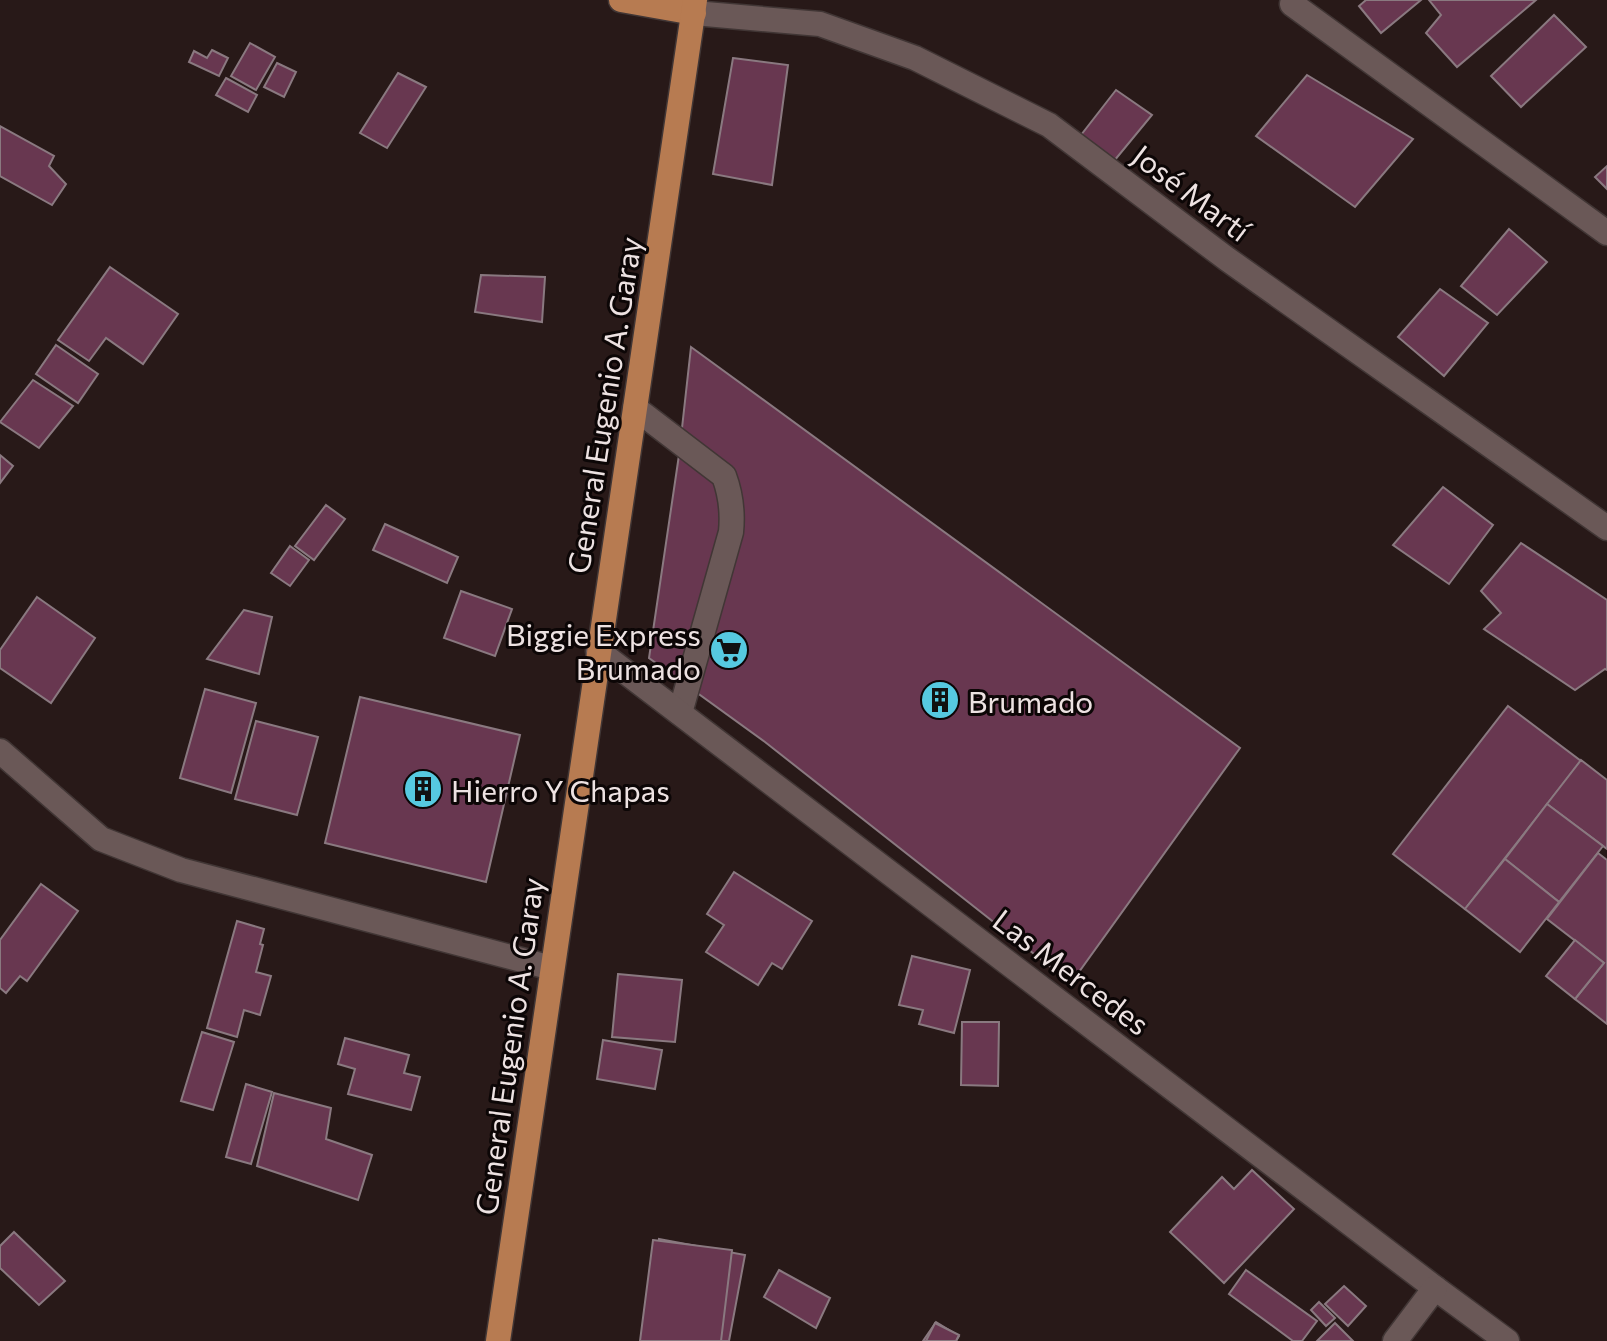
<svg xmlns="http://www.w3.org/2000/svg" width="1607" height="1341" viewBox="0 0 1607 1341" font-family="Commissioner,sans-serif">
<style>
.building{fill:#683750;stroke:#8a7980;stroke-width:2}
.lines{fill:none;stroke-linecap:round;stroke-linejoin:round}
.minor-casing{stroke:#413635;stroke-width:27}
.major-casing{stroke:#413635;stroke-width:27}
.minor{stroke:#6a5857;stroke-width:24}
.major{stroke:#b77b51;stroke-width:24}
.labels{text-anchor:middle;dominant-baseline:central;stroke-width:6;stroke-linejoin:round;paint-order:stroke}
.street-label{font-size:30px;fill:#ede2e2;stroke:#0c0606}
.poi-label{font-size:30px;fill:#ede2e2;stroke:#0c0606;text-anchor:start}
</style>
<rect width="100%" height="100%" fill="#281918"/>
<!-- building -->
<g class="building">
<path d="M 1366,0 L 1421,0 L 1381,33 L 1359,6 Z"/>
<path d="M 1429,0 L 1536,0 L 1457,67 L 1426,33 L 1441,15 Z"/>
<path d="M 1554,15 L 1586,47 L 1521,107 L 1491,76 Z"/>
<path d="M 250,43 L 275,57 L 256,90 L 231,76 Z"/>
<path d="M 212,50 L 228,58 L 219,76 L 189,62 L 194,51 L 207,58 Z"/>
<path d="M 733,58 L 788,65 L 772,185 L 713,174 Z"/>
<path d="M 277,63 L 296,72 L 284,97 L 264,87 Z"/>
<path d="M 398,73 L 426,87 L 387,148 L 360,133 Z"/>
<path d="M 1307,75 L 1413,139 L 1355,207 L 1256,136 Z"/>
<path d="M 226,78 L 257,95 L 248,112 L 216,95 Z"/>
<path d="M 1116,90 L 1152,115 L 1114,161 L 1081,135 Z"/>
<path d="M 0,126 L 54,156 L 49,166 L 66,184 L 52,205 L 0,176 Z"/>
<path d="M 1607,166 L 1607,189 L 1595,177 Z"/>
<path d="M 1509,229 L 1547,262 L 1497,315 L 1461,286 Z"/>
<path d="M 110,267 L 178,314 L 143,364 L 106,338 L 89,361 L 58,340 Z"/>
<path d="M 481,275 L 545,277 L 542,322 L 475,312 Z"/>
<path d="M 1440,289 L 1488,323 L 1444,376 L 1398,337 Z"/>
<path d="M 56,345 L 98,374 L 78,403 L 36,374 Z"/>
<path d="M 691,347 L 1240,748 L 1071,983 L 765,742 L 649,658 L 679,455 Z"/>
<path d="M 33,380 L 73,406 L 39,448 L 0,422 Z"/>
<path d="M 0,455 L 13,466 L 0,483 Z"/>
<path d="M 1443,487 L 1493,525 L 1449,584 L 1393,545 Z"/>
<path d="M 326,505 L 345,519 L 314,560 L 295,546 Z"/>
<path d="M 385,524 L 458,557 L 447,583 L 373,550 Z"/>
<path d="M 1521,543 L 1607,600 L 1607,670 L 1605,669 L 1575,690 L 1484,629 L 1501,613 L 1481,591 Z"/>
<path d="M 290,546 L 309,560 L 290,586 L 271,573 Z"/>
<path d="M 461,591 L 512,609 L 495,656 L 444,638 Z"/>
<path d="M 37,597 L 95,638 L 51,703 L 0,668 L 0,650 Z"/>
<path d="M 244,610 L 272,617 L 259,674 L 207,659 Z"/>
<path d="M 205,689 L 256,703 L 231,793 L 180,778 Z"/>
<path d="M 360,697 L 520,735 L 486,882 L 325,843 Z"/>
<path d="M 1508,706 L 1581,761 L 1465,909 L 1393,854 Z"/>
<path d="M 256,721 L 318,737 L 297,815 L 235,799 Z"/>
<path d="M 1581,760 L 1607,780 L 1607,849 L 1547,804 Z"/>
<path d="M 1547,804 L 1603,846 L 1559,902 L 1505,859 Z"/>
<path d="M 1598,853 L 1607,860 L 1607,1024 L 1575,999 L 1604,963 L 1547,919 Z"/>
<path d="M 1505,859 L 1559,902 L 1520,952 L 1465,909 Z"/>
<path d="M 734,872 L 812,921 L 782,969 L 772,963 L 758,985 L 706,952 L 724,925 L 707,914 Z"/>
<path d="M 41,884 L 78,911 L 27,981 L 20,976 L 6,993 L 0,988 L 0,940 Z"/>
<path d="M 237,921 L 264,929 L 260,944 L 263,945 L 256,972 L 271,976 L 260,1015 L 244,1010 L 237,1037 L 207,1028 Z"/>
<path d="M 1575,940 L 1604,963 L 1575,999 L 1546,976 Z"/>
<path d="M 912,956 L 970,970 L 954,1033 L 919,1024 L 923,1010 L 899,1005 Z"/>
<path d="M 618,974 L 682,980 L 675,1042 L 612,1037 Z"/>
<path d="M 962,1022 L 999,1022 L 998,1086 L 961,1085 Z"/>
<path d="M 202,1032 L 234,1042 L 213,1110 L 181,1101 Z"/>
<path d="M 345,1038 L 409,1055 L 404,1073 L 420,1077 L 411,1110 L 348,1094 L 355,1069 L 338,1064 Z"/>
<path d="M 603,1040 L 662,1050 L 655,1089 L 597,1079 Z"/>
<path d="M 246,1084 L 272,1092 L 251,1164 L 226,1157 Z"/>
<path d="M 274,1093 L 331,1108 L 326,1139 L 372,1155 L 358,1200 L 257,1166 Z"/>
<path d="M 1252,1170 L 1294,1209 L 1224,1283 L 1170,1232 L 1222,1177 L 1234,1189 Z"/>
<path d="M 14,1232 L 65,1281 L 39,1305 L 0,1268 L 0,1246 Z"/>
<path d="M 659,1239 L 745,1255 L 729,1341 L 644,1341 Z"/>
<path d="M 653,1240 L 732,1250 L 721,1341 L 640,1341 Z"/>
<path d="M 779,1270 L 830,1298 L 816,1328 L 764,1297 Z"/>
<path d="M 1246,1270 L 1317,1321 L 1302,1341 L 1293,1341 L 1229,1294 Z"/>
<path d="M 1344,1286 L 1366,1306 L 1348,1326 L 1325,1304 Z"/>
<path d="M 1319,1302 L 1335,1318 L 1326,1326 L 1311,1310 Z"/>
<path d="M 936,1322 L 959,1336 L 956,1341 L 923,1341 Z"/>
<path d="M 935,1323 L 959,1335 L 956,1341 L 926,1341 Z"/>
<path d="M 1335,1323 L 1353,1341 L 1317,1341 Z"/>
</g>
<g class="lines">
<!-- minor casing -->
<g class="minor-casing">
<g id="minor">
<path d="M 1292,4 L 1607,233"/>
<path d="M 694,13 L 820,24 L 915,58 L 1049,125 L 1227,259 L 1607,528"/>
<path d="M 635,408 L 724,476 C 731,495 733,512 731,532 L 680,713"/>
<path d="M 598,651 L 1435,1288 L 1507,1341"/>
<path d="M 0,751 L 101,839 L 181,870 L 552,968"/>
<path d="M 1395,1341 L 1435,1288"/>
</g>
</g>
<!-- major casing -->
<g class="major-casing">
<g id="major">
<path d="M 621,0 L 694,13"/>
<path d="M 498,1341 L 695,0"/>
</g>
</g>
<!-- minor -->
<use href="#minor" class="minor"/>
<!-- major -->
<use href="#major" class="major"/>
</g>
<!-- icons -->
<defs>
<g id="supermarket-disc" transform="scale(2)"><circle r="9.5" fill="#56c9e0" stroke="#0c0606"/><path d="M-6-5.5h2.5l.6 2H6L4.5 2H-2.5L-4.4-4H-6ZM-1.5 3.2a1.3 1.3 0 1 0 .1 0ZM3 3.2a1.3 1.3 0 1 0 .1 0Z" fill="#111"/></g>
<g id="building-disc" transform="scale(2)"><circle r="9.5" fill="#56c9e0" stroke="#0c0606"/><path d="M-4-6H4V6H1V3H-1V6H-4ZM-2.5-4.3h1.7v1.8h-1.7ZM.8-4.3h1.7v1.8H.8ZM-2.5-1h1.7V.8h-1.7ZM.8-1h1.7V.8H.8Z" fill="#111"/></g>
</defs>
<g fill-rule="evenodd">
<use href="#supermarket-disc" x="729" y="650"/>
<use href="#building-disc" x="940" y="700"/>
<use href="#building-disc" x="423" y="789"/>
</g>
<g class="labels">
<!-- street labels -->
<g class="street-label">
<text transform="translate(1192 192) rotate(37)">José Martí</text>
<text transform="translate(603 405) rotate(-81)">General Eugenio A. Garay</text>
<text transform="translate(1072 971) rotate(37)">Las Mercedes</text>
<text transform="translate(508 1046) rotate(-82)">General Eugenio A. Garay</text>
</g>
<!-- poi labels -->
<g class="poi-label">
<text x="701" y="633" text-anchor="end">Biggie Express<tspan x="701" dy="34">Brumado</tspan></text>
<text x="968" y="700">Brumado</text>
<text x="451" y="789">Hierro Y Chapas</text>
</g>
</g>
</svg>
